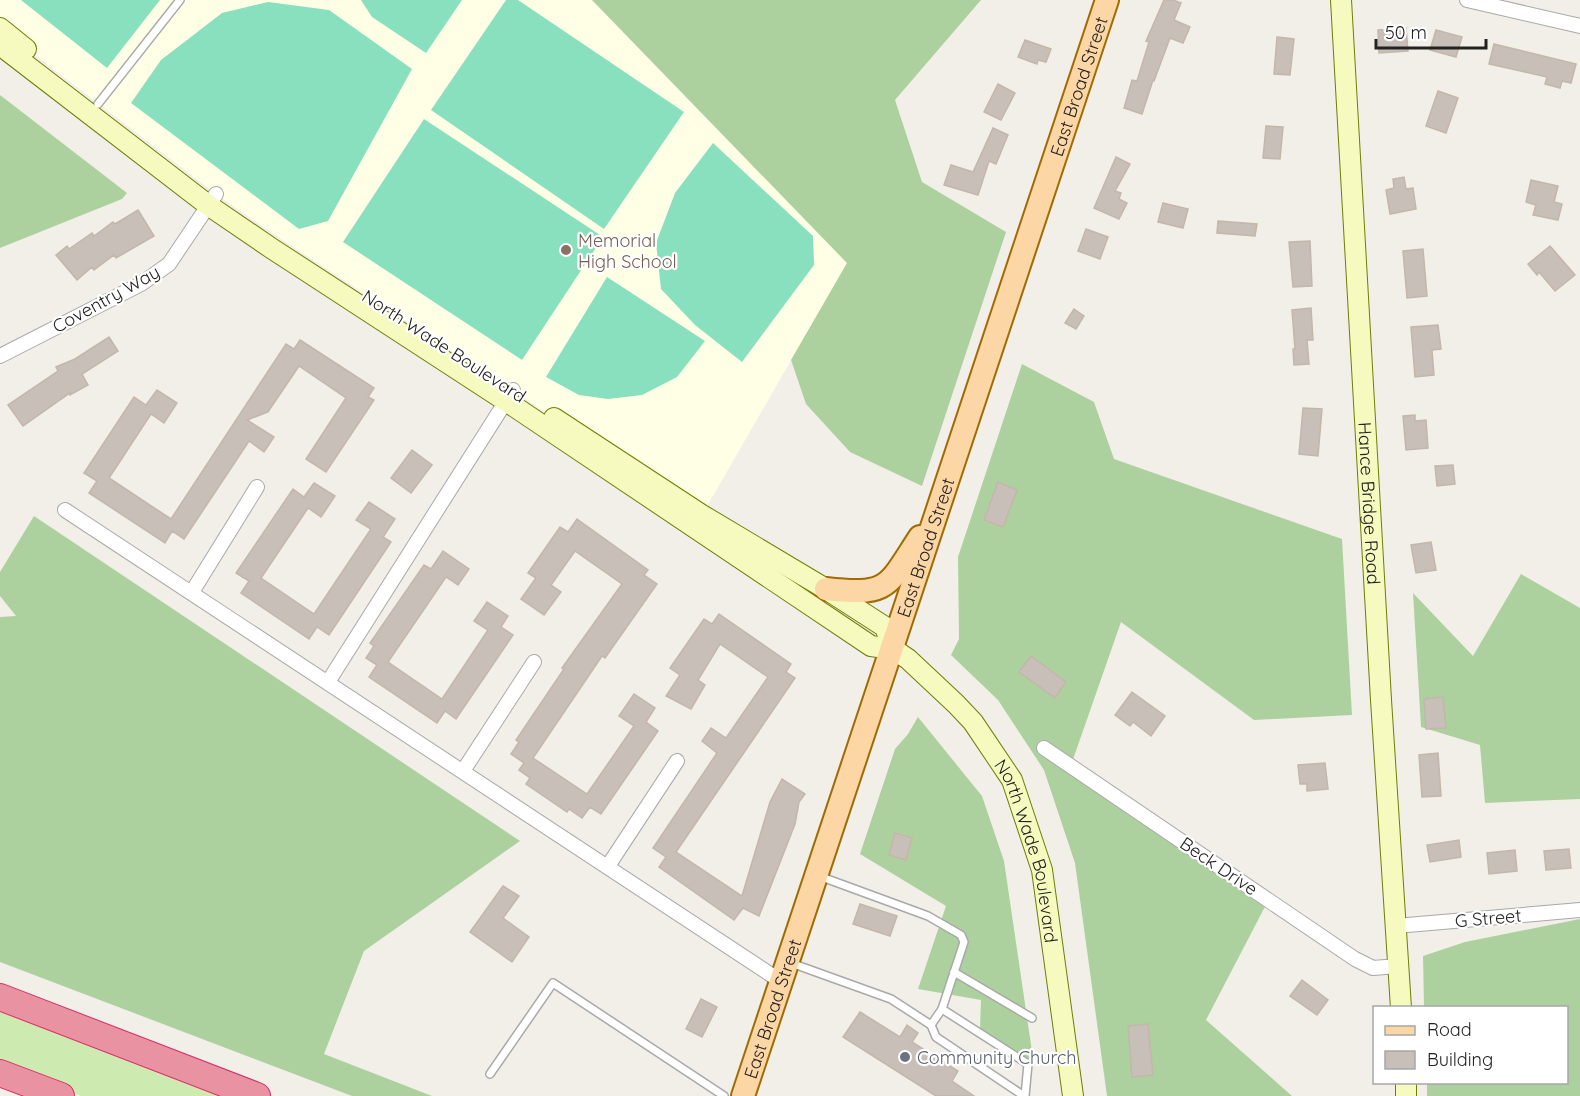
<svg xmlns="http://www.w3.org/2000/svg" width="1580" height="1096" viewBox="0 0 1580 1096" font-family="Quicksand,sans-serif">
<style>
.education{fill:#ffffe5}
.grass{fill:#cdebb0}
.forest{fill:#add19e}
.pitch{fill:#88e0be}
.building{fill:#c7bfb8;stroke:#c4b6ab;stroke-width:1.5}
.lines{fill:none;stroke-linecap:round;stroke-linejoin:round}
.lane-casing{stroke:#a9a9a9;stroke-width:10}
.street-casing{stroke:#a9a9a9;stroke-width:16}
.secondary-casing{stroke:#707d05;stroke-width:22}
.primary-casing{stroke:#a06b00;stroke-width:26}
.highway-casing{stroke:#dc2a67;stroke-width:28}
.lane{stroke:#fff;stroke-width:7}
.street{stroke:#fff;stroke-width:14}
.secondary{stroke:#f7fabf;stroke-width:20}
.primary{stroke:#fcd6a4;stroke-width:22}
.highway{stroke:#e892a2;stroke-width:26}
.education-dot{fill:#8d6e63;stroke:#fff;stroke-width:2}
.worship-dot{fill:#6b7280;stroke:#fff;stroke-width:2}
.labels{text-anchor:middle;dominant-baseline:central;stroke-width:4.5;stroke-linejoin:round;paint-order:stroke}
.street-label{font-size:18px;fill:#222;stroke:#fff}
.education-label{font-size:18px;fill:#785e54;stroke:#fff;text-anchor:start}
.worship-label{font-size:18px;fill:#5b616d;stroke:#fff;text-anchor:start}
</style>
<rect width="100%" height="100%" fill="#f2efe9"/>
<!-- education -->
<path class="education" d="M 0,0 L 592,0 L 847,263 L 702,515 L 278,237 L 216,194 L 0,28 Z"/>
<!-- grass -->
<path class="grass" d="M 0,1006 L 234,1096 L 81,1096 L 0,1065 Z"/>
<!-- forest -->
<g class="forest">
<path d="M 592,0 L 981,0 L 895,100 L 922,182 L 1006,232 L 922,486 L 850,452 L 806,404 L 791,360 L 847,263 Z"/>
<path d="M 0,95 L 127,193 L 122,199 L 0,248 Z"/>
<path d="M 1022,364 L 1094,402 L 1114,459 L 1342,539 L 1352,715 L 1254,720 L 1121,622 L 1070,768 L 1269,899 L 1206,1020 L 1292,1096 L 1107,1096 L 1075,863 L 1044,770 L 998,700 L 951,655 L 959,639 L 958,557 Z"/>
<path d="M 34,516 L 520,841 L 364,951 L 324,1054 L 432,1096 L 352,1096 L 0,962 L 0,617 L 16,616 L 0,596 L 0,572 Z"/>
<path d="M 1521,574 L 1580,608 L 1580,799 L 1485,803 L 1480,745 L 1421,727 L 1413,593 L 1473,656 Z"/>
<path d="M 918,717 L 982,796 L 1004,861 L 1034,1065 L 980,1029 L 981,1000 L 918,989 L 946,906 L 860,854 L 895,749 L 908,734 Z"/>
<path d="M 1580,919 L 1580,1096 L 1427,1096 L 1427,1083 L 1566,1082 L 1566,1008 L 1424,1007 L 1423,956 L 1465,942 Z"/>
</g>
<!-- pitch -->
<g class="pitch">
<path d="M 21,0 L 160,0 L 107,68 Z"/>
<path d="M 361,0 L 462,0 L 426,53 L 372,17 Z"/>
<path d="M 506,0 L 518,0 L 684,112 L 604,229 L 431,110 Z"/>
<path d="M 268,2 L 329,10 L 412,69 L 328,221 L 299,229 L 131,103 L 161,60 L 222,13 Z"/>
<path d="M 424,119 L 603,237 L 522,360 L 343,242 Z"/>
<path d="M 713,143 L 813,236 L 814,265 L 742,362 L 695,325 L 661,289 L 656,243 L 675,193 Z"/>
<path d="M 607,277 L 705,341 L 677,377 L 642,395 L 608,399 L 579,395 L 546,377 Z"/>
</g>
<!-- building -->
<g class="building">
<path d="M 1164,0 L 1173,0 L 1181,3 L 1174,20 L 1190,27 L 1183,43 L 1170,38 L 1154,81 L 1153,80 L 1142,114 L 1124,108 L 1132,80 L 1137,81 L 1149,42 L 1146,41 Z"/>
<path d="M 1406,28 L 1408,51 L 1379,53 L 1378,30 Z"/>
<path d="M 1436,30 L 1462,37 L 1456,57 L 1430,50 Z"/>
<path d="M 1277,37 L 1294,39 L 1290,75 L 1274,74 Z"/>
<path d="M 1025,40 L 1051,49 L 1046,62 L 1038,60 L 1037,64 L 1018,57 Z"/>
<path d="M 1494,44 L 1576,64 L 1571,83 L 1562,81 L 1560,88 L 1545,84 L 1547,77 L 1489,64 Z"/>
<path d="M 998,84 L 1015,93 L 1001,120 L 984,112 Z"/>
<path d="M 1438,91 L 1458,98 L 1446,133 L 1426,126 Z"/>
<path d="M 1266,126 L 1283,127 L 1280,159 L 1263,158 Z"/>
<path d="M 993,128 L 1008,135 L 996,164 L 989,161 L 978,195 L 944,185 L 951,165 L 973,172 Z"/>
<path d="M 1116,157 L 1130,164 L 1115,191 L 1121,193 L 1119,199 L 1127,203 L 1119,219 L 1094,208 Z"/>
<path d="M 1404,177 L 1406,189 L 1413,188 L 1416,209 L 1390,214 L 1386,190 L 1394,188 L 1393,179 Z"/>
<path d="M 1531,180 L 1558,186 L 1554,202 L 1562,204 L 1558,220 L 1533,215 L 1536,205 L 1526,202 Z"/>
<path d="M 1163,203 L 1188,209 L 1183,228 L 1158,222 Z"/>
<path d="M 138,210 L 154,236 L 116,258 L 114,255 L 94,270 L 92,267 L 77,280 L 56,255 L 67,246 L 69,249 L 92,233 L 94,236 L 113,222 L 115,224 Z"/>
<path d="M 1218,221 L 1257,224 L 1255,236 L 1217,233 Z"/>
<path d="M 1086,229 L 1108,237 L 1100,259 L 1078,251 Z"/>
<path d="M 1310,241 L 1312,286 L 1293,287 L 1289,242 Z"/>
<path d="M 1550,246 L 1575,275 L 1555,291 L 1539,272 L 1537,275 L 1528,264 Z"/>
<path d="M 1423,249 L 1427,296 L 1407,298 L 1403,251 Z"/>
<path d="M 1311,308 L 1313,340 L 1307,340 L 1309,364 L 1294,365 L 1293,349 L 1295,349 L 1292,310 Z"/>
<path d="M 1074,309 L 1084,316 L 1076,329 L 1065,323 Z"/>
<path d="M 1438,325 L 1441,349 L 1432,350 L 1434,375 L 1415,377 L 1411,327 Z"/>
<path d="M 109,337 L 118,351 L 82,374 L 88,385 L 70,395 L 70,393 L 23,426 L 8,405 L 58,371 L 56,367 L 75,359 Z"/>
<path d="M 300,340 L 374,388 L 368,397 L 374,400 L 326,472 L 306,459 L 346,398 L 299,366 L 268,412 L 247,420 L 274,437 L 264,452 L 249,441 L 184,539 L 172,531 L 165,543 L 89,493 L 97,481 L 84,473 L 134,397 L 146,405 L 157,390 L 177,403 L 164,423 L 151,414 L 109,478 L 171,519 L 286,344 L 294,349 Z"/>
<path d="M 1303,408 L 1322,409 L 1318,456 L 1299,454 Z"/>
<path d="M 1415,415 L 1415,421 L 1426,420 L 1428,448 L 1406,450 L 1403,416 Z"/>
<path d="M 412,450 L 432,465 L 411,493 L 391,478 Z"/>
<path d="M 1453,465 L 1455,484 L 1437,486 L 1435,466 Z"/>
<path d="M 998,482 L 1017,490 L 1003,527 L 984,520 Z"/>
<path d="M 314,483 L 335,496 L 321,517 L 308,508 L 261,578 L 314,614 L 371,529 L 356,520 L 369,502 L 395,519 L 383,537 L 391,542 L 329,635 L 317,627 L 309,639 L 241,593 L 249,581 L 236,573 L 293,489 L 304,497 Z"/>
<path d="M 577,519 L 648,570 L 644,575 L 657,584 L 605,658 L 602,656 L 533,758 L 587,794 L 634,726 L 619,716 L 634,694 L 655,708 L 646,722 L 658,731 L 601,814 L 590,807 L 582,818 L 569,809 L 567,812 L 526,784 L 530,778 L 519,770 L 524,763 L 511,754 L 519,742 L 516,740 L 564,669 L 562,668 L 622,584 L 575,551 L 551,585 L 561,592 L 544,615 L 521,599 L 536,578 L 528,573 L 560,527 L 568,532 Z"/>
<path d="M 1431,542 L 1436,570 L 1416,573 L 1411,545 Z"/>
<path d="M 443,551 L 469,569 L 458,585 L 446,577 L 388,662 L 442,699 L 488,630 L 474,621 L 487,602 L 508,616 L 501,627 L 513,635 L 456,719 L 445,711 L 437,723 L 369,677 L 377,665 L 366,658 L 374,646 L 370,643 L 424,565 L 431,569 Z"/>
<path d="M 719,614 L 791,664 L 786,672 L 795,678 L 676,852 L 742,896 L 770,802 L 782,779 L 805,794 L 799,802 L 795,824 L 759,916 L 743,908 L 734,920 L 659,867 L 666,857 L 653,848 L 717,753 L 702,741 L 711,728 L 726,738 L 768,677 L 720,644 L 698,680 L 705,685 L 691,709 L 666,696 L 680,675 L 670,668 L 704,619 L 712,624 Z"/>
<path d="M 1031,656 L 1066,682 L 1055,698 L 1019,672 Z"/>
<path d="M 1132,692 L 1165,716 L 1151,736 L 1133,722 L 1130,726 L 1115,715 Z"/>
<path d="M 1443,697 L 1446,728 L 1426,729 L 1424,699 Z"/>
<path d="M 1438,753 L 1441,796 L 1422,797 L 1419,755 Z"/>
<path d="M 1325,763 L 1328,789 L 1307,791 L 1307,784 L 1300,784 L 1298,765 Z"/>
<path d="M 895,833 L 912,838 L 906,860 L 889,855 Z"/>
<path d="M 1459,840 L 1461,857 L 1430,862 L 1427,845 Z"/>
<path d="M 1569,849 L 1571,868 L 1546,870 L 1544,851 Z"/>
<path d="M 1515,850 L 1517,871 L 1489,874 L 1487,853 Z"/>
<path d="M 503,886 L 519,896 L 503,918 L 529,937 L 512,962 L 470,932 Z"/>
<path d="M 860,904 L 897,916 L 890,936 L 853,924 Z"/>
<path d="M 1302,980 L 1328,1000 L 1317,1015 L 1290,996 Z"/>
<path d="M 701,999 L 717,1007 L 702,1037 L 686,1029 Z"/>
<path d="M 860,1012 L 900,1037 L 907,1025 L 918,1033 L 912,1042 L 958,1071 L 952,1081 L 974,1096 L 936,1096 L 843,1037 Z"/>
<path d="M 1148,1024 L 1153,1075 L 1132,1077 L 1128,1026 Z"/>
</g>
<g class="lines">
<!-- lane casing -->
<g class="lane-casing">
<g id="lane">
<path d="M 98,104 L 180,0"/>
<path d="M 819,876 L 928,916 L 961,935 L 964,942 L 942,1009 L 1028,1064 L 1025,1096"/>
<path d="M 791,963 L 891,999 L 931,1025 L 936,1037 L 1024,1096"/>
<path d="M 954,972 L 1032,1018"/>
<path d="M 931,1025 L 942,1009"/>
<path d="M 490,1074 L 553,983 L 724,1096"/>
</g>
</g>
<!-- street casing -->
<g class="street-casing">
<g id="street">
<path d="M 1467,0 L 1580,26"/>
<path d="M 0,356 L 141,284 L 169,264 L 216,194"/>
<path d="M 65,510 L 782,982"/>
<path d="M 192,592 L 257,487"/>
<path d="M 328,682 L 513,390"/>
<path d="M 1044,748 L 1355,959 L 1373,968 L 1398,966"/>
<path d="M 463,771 L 534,662"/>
<path d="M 608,866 L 677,761"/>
<path d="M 1396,926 L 1580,910"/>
</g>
</g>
<!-- secondary casing -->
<g class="secondary-casing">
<g id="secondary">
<path id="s1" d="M 1341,0 L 1381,700 L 1401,1008"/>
<path d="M 0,28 L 26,49"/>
<path id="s2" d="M 0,45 L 208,205 L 271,248 L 506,401 L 871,646 L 893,649 L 908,659 L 956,704 L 973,722 L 1012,780 L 1042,870 L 1073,1096"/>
<path d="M 554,418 L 702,515 L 826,589 L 885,627 L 893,649"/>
<path d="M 1406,1082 L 1406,1096"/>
</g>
</g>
<!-- primary casing -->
<g class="primary-casing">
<g id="primary">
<path d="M 826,589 C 890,596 887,587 920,537"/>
<path id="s3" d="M 743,1096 L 1107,0"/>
</g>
</g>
<!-- highway casing -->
<g class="highway-casing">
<g id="highway">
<path d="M 0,997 L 257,1096"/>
<path d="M 0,1073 L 61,1096"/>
</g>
</g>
<!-- lane -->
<use href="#lane" class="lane"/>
<!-- street -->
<use href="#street" class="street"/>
<!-- secondary -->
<use href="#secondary" class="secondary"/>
<!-- primary -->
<use href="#primary" class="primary"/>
<!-- highway -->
<use href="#highway" class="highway"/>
</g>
<!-- markers -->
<circle class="education-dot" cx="566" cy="250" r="6"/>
<circle class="worship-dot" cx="905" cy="1057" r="6"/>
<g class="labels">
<!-- street labels -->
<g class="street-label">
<text stroke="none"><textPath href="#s3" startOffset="1064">East Broad Street</textPath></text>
<text transform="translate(106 299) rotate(-29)">Coventry Way</text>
<text transform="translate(444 346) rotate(33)">North Wade Boulevard</text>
<text stroke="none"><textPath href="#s1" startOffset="504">Hance Bridge Road</textPath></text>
<text stroke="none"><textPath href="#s3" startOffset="578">East Broad Street</textPath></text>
<text stroke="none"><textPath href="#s2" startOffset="1332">North Wade Boulevard</textPath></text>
<text transform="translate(1219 866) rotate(34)">Beck Drive</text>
<text transform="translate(1488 918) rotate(-5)">G Street</text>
<text stroke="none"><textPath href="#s3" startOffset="92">East Broad Street</textPath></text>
</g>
<!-- education labels -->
<g class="education-label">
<text x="578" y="240">Memorial<tspan x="578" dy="21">High School</tspan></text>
</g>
<!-- worship labels -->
<g class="worship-label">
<text x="917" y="1057">Community Church</text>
</g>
</g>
<!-- legend -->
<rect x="1373" y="1006" width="195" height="78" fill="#ffffff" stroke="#a7a7a7" stroke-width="1.5"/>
<rect x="1385" y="1026" width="30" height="9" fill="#fcd6a4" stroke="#a7a7a7" stroke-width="1.5"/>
<text x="1427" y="1036" font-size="18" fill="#222222">Road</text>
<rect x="1385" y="1051" width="30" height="18" fill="#c7bfb8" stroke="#a7a7a7" stroke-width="1.5"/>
<text x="1427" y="1066" font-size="18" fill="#222222">Building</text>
<!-- scale -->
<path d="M1376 39v9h110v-9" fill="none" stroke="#222222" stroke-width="3"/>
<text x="1385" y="39" font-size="18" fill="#222222" stroke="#ffffff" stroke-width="4.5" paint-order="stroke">50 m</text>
</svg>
